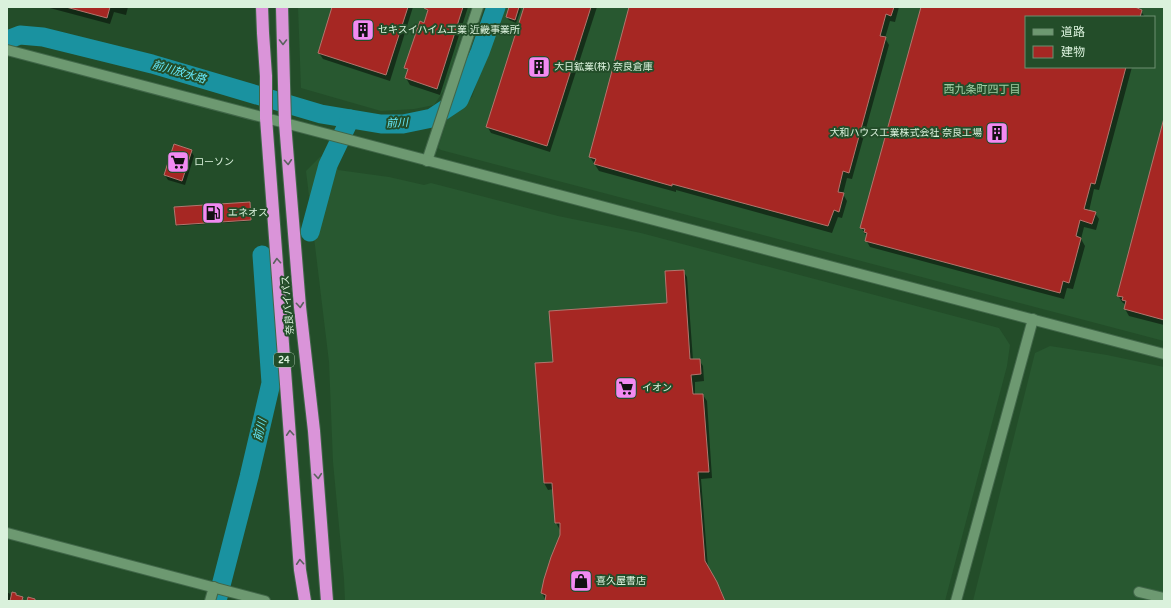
<svg xmlns="http://www.w3.org/2000/svg" width="1171" height="608" viewBox="0 0 1171 608" font-family="'Varela Round','Noto Sans JP',sans-serif">
<style>
.built{fill:#285830;fill-rule:evenodd}
.shadow{fill:#0007}
.lines{fill:none;stroke-linecap:round;stroke-linejoin:round}
.river{stroke:#1a92a0;stroke-width:19}
.building{fill:#a62723;stroke:#b1766e}
.street-casing{stroke:#416749;stroke-width:12}
.secondary-casing{stroke:#416749;stroke-width:12}
.highway-casing{stroke:#416749;stroke-width:14}
.street{stroke:#6d9971;stroke-width:10}
.secondary{stroke:#6d9971;stroke-width:10}
.highway{stroke:#da94d9;stroke-width:12}
.oneway{stroke:#5a625e}
.labels{text-anchor:middle;dominant-baseline:central;stroke-width:4;stroke-linejoin:round;paint-order:stroke}
.shield{fill:#234d29;stroke:#a3c0a6;stroke-width:1}
.shield-label{font-size:9px;font-weight:bold;fill:#daf1dc}
.poi-label{font-size:10px;fill:#daf1dc;stroke:#234d29;text-anchor:start}
.street-label{font-size:10px;fill:#daf1dc;stroke:#234d29}
.water-label{font-size:11px;font-style:italic;fill:#66e9fb;stroke:#234d29}
.neighbourhood-label{font-size:11px;fill:#9ecca2;stroke:#234d29}
</style>
<rect width="100%" height="100%" fill="#234d29"/>
<!-- built -->
<g class="built">
<path d="M 298,7 L 471,7 L 444,90 L 434,105 L 414,109 L 381,111 L 301,88 Z"/>
<path d="M 502,7 L 1164,7 L 1164,341 L 441,150 L 438,148 L 449,114 L 472,97 ZM 1026,17 L 1154,17 L 1154,67 L 1026,67 Z"/>
<path d="M 328,155 L 336,158 L 338,170 L 389,177 L 424,185 L 431,183 L 558,216 L 641,233 L 999,328 L 1010,345 L 1007,366 L 945,601 L 345,601 L 344,579 L 333,462 L 329,362 L 306,171 L 320,157 Z"/>
<path d="M 1050,346 L 1107,355 L 1164,367 L 1164,601 L 973,601 L 1035,353 Z"/>
</g>
<!-- shadow -->
<g class="shadow">
<path d="M 46,7 L 128,7 L 126,15 L 114,12 L 110,24 Z"/>
<path d="M 333,7 L 413,7 L 390,81 L 323,59 L 319,53 Z"/>
<path d="M 425,7 L 468,7 L 440,95 L 410,85 L 406,78 L 408,72 L 406,68 L 428,13 Z"/>
<path d="M 510,7 L 519,7 L 521,9 L 516,23 L 509,20 L 507,17 Z"/>
<path d="M 525,7 L 597,7 L 550,152 L 491,133 L 487,126 Z"/>
<path d="M 630,7 L 899,7 L 895,22 L 890,21 L 885,38 L 889,45 L 852,179 L 847,178 L 843,194 L 847,201 L 842,218 L 838,217 L 832,233 L 676,190 L 676,192 L 599,171 L 590,157 Z"/>
<path d="M 922,7 L 1134,7 L 1135,13 L 1136,7 L 1140,7 L 1140,10 L 1145,17 L 1026,17 L 1026,67 L 1132,67 L 1099,190 L 1094,189 L 1089,211 L 1095,213 L 1099,219 L 1096,230 L 1084,227 L 1081,239 L 1085,246 L 1073,289 L 1067,288 L 1064,299 L 870,247 L 866,240 L 867,235 L 865,234 L 861,227 Z"/>
<path d="M 1164,122 L 1164,325 L 1129,316 L 1125,309 L 1126,305 L 1122,302 L 1118,295 Z"/>
<path d="M 191,151 L 194,156 L 185,185 L 168,180 L 165,175 Z"/>
<path d="M 249,203 L 251,221 L 177,226 L 177,225 Z"/>
<path d="M 683,271 L 687,277 L 693,360 L 699,360 L 703,366 L 704,381 L 695,382 L 695,395 L 703,395 L 707,401 L 712,478 L 701,479 L 708,568 L 721,590 L 725,601 L 546,601 L 542,593 L 561,535 L 560,530 L 556,523 L 554,489 L 548,490 L 544,483 L 554,363 L 668,303 Z"/>
<path d="M 7,593 L 9,593 L 12,597 L 15,594 L 17,597 L 22,598 L 24,601 L 7,601 Z"/>
</g>
<g class="lines">
<!-- river -->
<g class="river">
<path d="M 7,40 L 20,35 L 43,37 L 152,64 L 321,114 L 381,124 L 403,124 L 432,118 L 459,100 L 480,52 L 496,7"/>
<path d="M 310,232 L 328,165 L 350,119"/>
<path d="M 217,601 L 249,477 L 271,383 L 262,255"/>
</g>
</g>
<!-- building -->
<g class="building">
<path d="M 66,7 L 110,7 L 107,18 Z"/>
<path d="M 332,7 L 408,7 L 386,75 L 318,53 Z"/>
<path d="M 424,7 L 463,7 L 437,89 L 405,78 L 408,69 L 404,68 L 420,21 L 424,23 L 428,10 L 424,8 Z"/>
<path d="M 509,7 L 519,7 L 515,20 L 506,17 Z"/>
<path d="M 524,7 L 591,7 L 547,146 L 486,127 Z"/>
<path d="M 629,7 L 894,7 L 891,16 L 886,14 L 880,36 L 886,37 L 849,173 L 843,171 L 838,192 L 844,193 L 839,212 L 834,210 L 828,226 L 672,184 L 672,186 L 594,164 L 596,159 L 589,157 Z"/>
<path d="M 921,7 L 1135,7 L 1142,10 L 1140,17 L 1026,17 L 1026,67 L 1126,67 L 1095,184 L 1091,183 L 1084,209 L 1096,212 L 1092,224 L 1080,220 L 1076,236 L 1081,238 L 1069,283 L 1063,281 L 1060,293 L 865,241 L 867,233 L 864,232 L 865,229 L 860,228 Z"/>
<path d="M 1164,118 L 1164,320 L 1124,309 L 1126,301 L 1122,300 L 1123,297 L 1117,296 Z"/>
<path d="M 174,144 L 192,150 L 182,181 L 164,175 Z"/>
<path d="M 250,202 L 251,220 L 176,225 L 174,207 Z"/>
<path d="M 684,270 L 690,359 L 700,359 L 701,374 L 691,375 L 693,394 L 703,394 L 709,472 L 698,472 L 705,561 L 717,582 L 725,601 L 545,601 L 546,595 L 541,593 L 544,579 L 551,557 L 560,535 L 560,523 L 555,523 L 552,483 L 544,483 L 535,363 L 553,362 L 549,311 L 667,303 L 665,271 Z"/>
<path d="M 12,592 L 16,593 L 16,595 L 23,597 L 22,600 L 27,601 L 28,597 L 35,599 L 35,601 L 10,601 Z"/>
</g>
<g class="lines">
<!-- street casing -->
<g class="street-casing">
<g id="street">
<path d="M 427,161 L 478,7"/>
<path d="M 1139,592 L 1164,598"/>
<path d="M 210,601 L 214,587"/>
</g>
</g>
<!-- secondary casing -->
<g class="secondary-casing">
<g id="secondary">
<path d="M 7,50 L 1164,354"/>
<path d="M 7,533 L 265,601"/>
<path d="M 956,601 L 1033,319"/>
</g>
</g>
<!-- highway casing -->
<g class="highway-casing">
<g id="highway">
<path d="M 262,7 L 263,33 L 266,76 L 266,118 L 300,570 L 305,601"/>
<path d="M 282,7 L 285,123 L 300,307 L 314,431 L 327,601"/>
</g>
</g>
<!-- street -->
<use href="#street" class="street"/>
<!-- secondary -->
<use href="#secondary" class="secondary"/>
<!-- highway -->
<use href="#highway" class="highway"/>
</g>
<!-- one-way arrows -->
<defs><path id="oneway-chevron" d="M-2-3.5L2.5 0L-2 3.5" fill="none" stroke-width="1.6" stroke-linecap="round" stroke-linejoin="round"/></defs>
<g class="oneway">
<use href="#oneway-chevron" transform="translate(283 42) rotate(90)"/>
<use href="#oneway-chevron" transform="translate(288 162) rotate(86)"/>
<use href="#oneway-chevron" transform="translate(277 261) rotate(-94)"/>
<use href="#oneway-chevron" transform="translate(300 305) rotate(85)"/>
<use href="#oneway-chevron" transform="translate(290 433) rotate(-94)"/>
<use href="#oneway-chevron" transform="translate(318 476) rotate(85)"/>
<use href="#oneway-chevron" transform="translate(300 562) rotate(-94)"/>
</g>
<!-- icons -->
<defs>
<g id="building-square" transform="scale(1.15)"><rect x="-9" y="-9" width="18" height="18" rx="4" fill="#f28af2" stroke="#234d29"/><path d="M-4-6H4V6H1V3H-1V6H-4ZM-2.5-4.3h1.7v1.8h-1.7ZM.8-4.3h1.7v1.8H.8ZM-2.5-1h1.7V.8h-1.7ZM.8-1h1.7V.8H.8Z" fill="#111"/></g>
<g id="supermarket-square" transform="scale(1.15)"><rect x="-9" y="-9" width="18" height="18" rx="4" fill="#f28af2" stroke="#234d29"/><path d="M-6-5.5h2.5l.6 2H6L4.5 2H-2.5L-4.4-4H-6ZM-1.5 3.2a1.3 1.3 0 1 0 .1 0ZM3 3.2a1.3 1.3 0 1 0 .1 0Z" fill="#111"/></g>
<g id="fuel-square" transform="scale(1.15)"><rect x="-9" y="-9" width="18" height="18" rx="4" fill="#f28af2" stroke="#234d29"/><path d="M-5.5-6h7V0h2V4h1.3V-2.5L3-4.5l.8-.8L6-3V5H2.5V1h-1V6h-7ZM-4.2-4.7v3.2H.2V-4.7Z" fill="#111"/></g>
<g id="shop-square" transform="scale(1.15)"><rect x="-9" y="-9" width="18" height="18" rx="4" fill="#f28af2" stroke="#234d29"/><path d="M-5-2.5h2.3a2.7 3.5 0 0 1 5.4 0H5L5.5 6h-11ZM-1.5-2.5h3a1.5 2.3 0 0 0-3 0Z" fill="#111"/></g>
</defs>
<g fill-rule="evenodd">
<use href="#building-square" x="363" y="30"/>
<use href="#building-square" x="539" y="67"/>
<use href="#building-square" x="997" y="133"/>
<use href="#supermarket-square" x="178" y="162"/>
<use href="#fuel-square" x="213" y="213"/>
<use href="#supermarket-square" x="626" y="388"/>
<use href="#shop-square" x="581" y="581"/>
</g>
<g class="labels">
<!-- shield labels -->
<rect class="shield" x="274" y="353" width="20" height="14" rx="3"/>
<g class="shield-label">
<text x="284" y="360">24</text>
</g>
<!-- poi labels -->
<g class="poi-label">
<text x="378" y="30">セキスイハイム工業 近畿事業所</text>
<text x="554" y="67">大日鉱業(株) 奈良倉庫</text>
<text x="982" y="133" text-anchor="end">大和ハウス工業株式会社 奈良工場</text>
<text x="194" y="162">ローソン</text>
<text x="228" y="213">エネオス</text>
<text x="642" y="388">イオン</text>
<text x="596" y="581">喜久屋書店</text>
</g>
<!-- street labels -->
<g class="street-label">
<text transform="translate(288 305) rotate(-95)">奈良バイパス</text>
</g>
<!-- water labels -->
<g class="water-label">
<text transform="translate(179 72) rotate(16)">前川放水路</text>
<text transform="translate(397 123) rotate(-3)">前川</text>
<text transform="translate(260 430) rotate(-76)">前川</text>
</g>
<!-- neighbourhood labels -->
<g class="neighbourhood-label">
<text x="982" y="89">西九条町四丁目</text>
</g>
</g>
<!-- border -->
<rect width="1171" height="608" fill="none" stroke="#daf1dc" stroke-width="16"/>
<!-- legend -->
<rect x="1025" y="16" width="130" height="52" fill="#234d29" stroke="#6c8f71"/>
<rect x="1033" y="29" width="20" height="6" fill="#6d9971" stroke="#6c8f71"/>
<text x="1061" y="36" font-size="12" fill="#daf1dc">道路</text>
<rect x="1033" y="46" width="20" height="12" fill="#a62723" stroke="#6c8f71"/>
<text x="1061" y="56" font-size="12" fill="#daf1dc">建物</text>
</svg>
